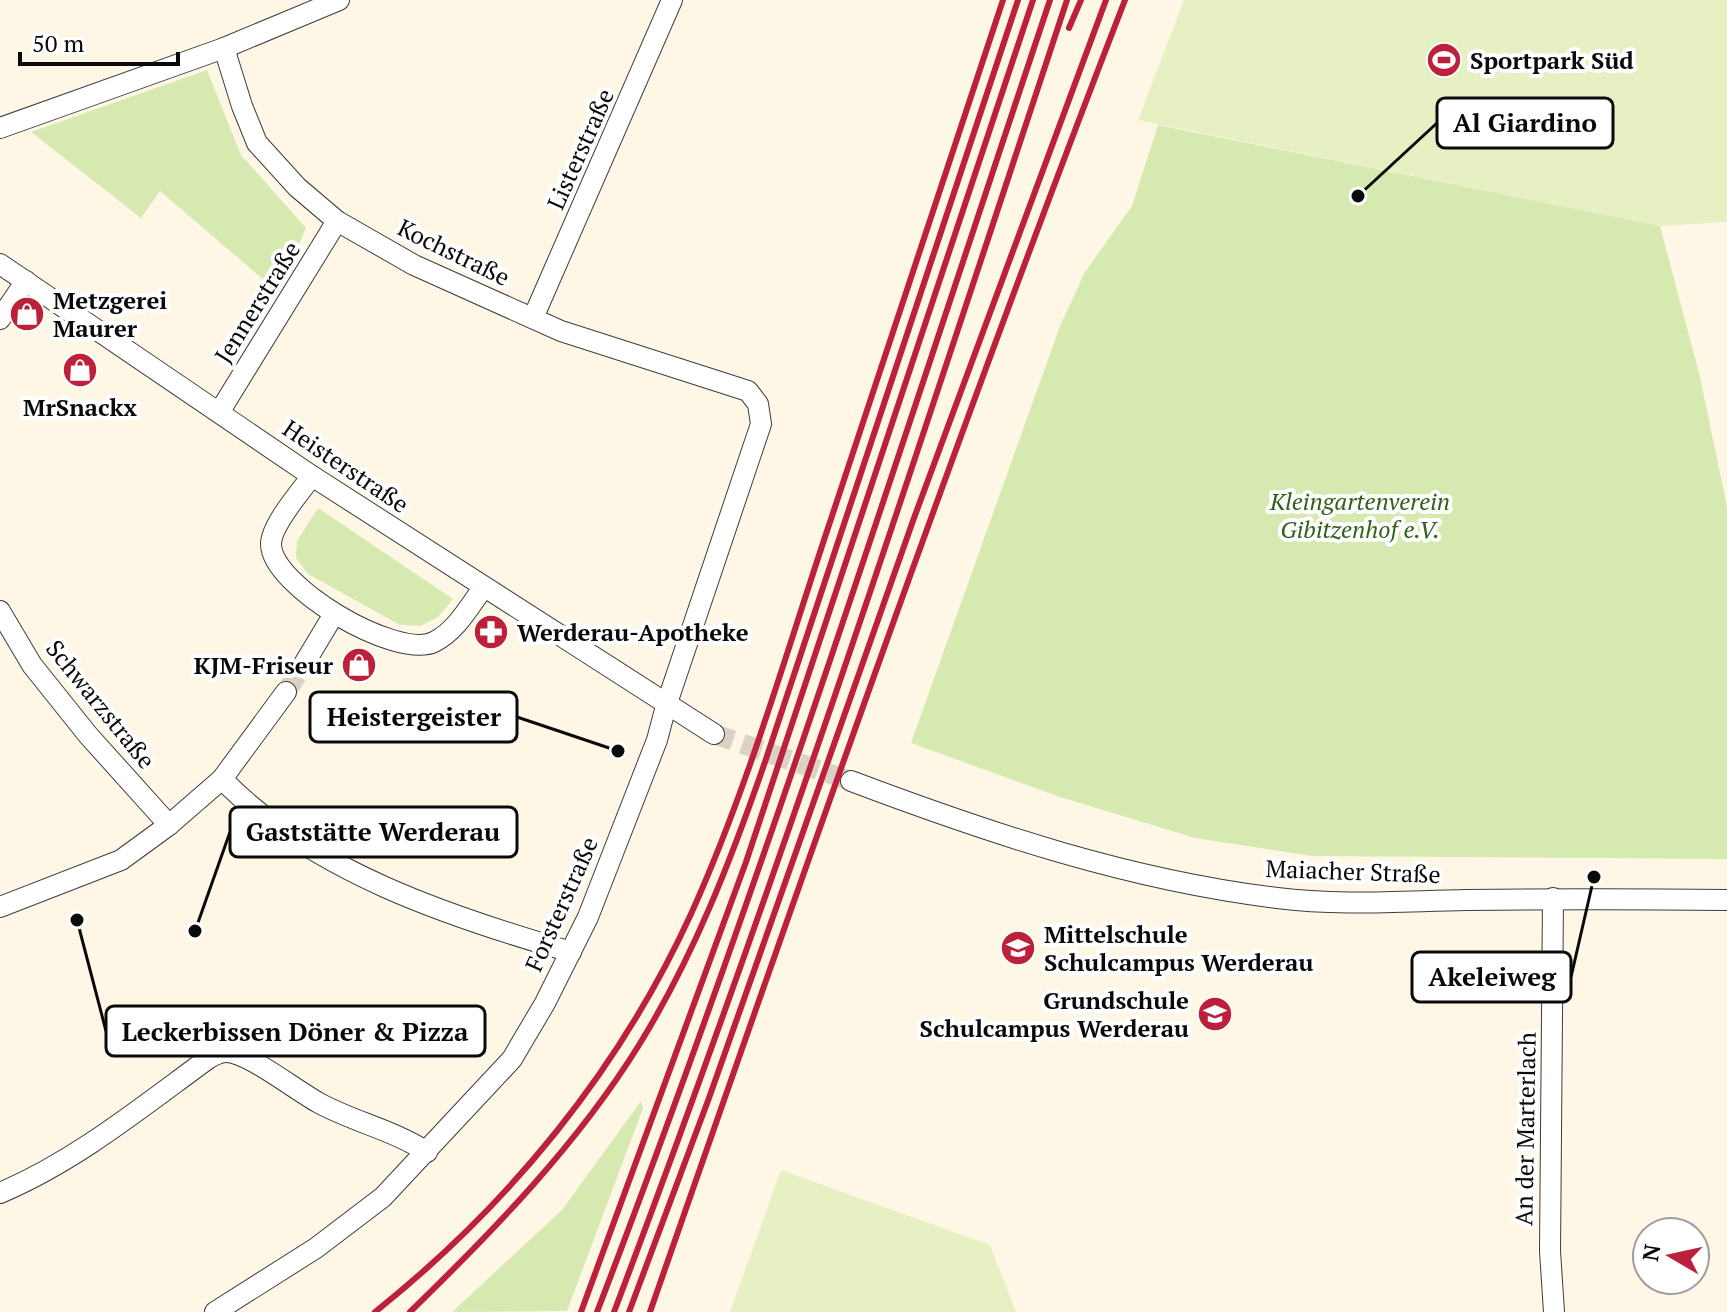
<svg xmlns="http://www.w3.org/2000/svg" width="1727" height="1312" viewBox="0 0 1727 1312" font-family="'PT Serif',serif">
<style>
.green{fill:#d5e9b0}
.pitch{fill:#e6f0c2}
.lines{fill:none;stroke-linecap:round;stroke-linejoin:round}
.street-tunnel{stroke:#dad3c5;stroke-width:20;stroke-dasharray:20 10;stroke-linecap:butt}
.street-casing{stroke:#3d3d3d;stroke-width:22}
.street{stroke:#fff;stroke-width:20}
.rail{stroke:#bc203b;stroke-width:6}
.labels{text-anchor:middle;dominant-baseline:central;stroke-width:8;stroke-linejoin:round;paint-order:stroke}
.poi-label{font-size:24px;font-weight:bold;fill:#0a0a0a;stroke:#fff;text-anchor:start}
.street-label{font-size:24px;fill:#0a0a0a;stroke:#fff}
.park-label{font-size:24px;font-style:italic;fill:#32611a;stroke:#fff}
.leader{fill:none;stroke:#0a0a0a;stroke-width:3}
.callout-dot{fill:#0a0a0a;stroke:#fff;stroke-width:3}
.callout{fill:#fff;stroke:#0a0a0a;stroke-width:3}
.callout-label{font-size:26px;text-anchor:middle;font-weight:bold;fill:#0a0a0a}
</style>
<rect width="100%" height="100%" fill="#fff7e6"/>
<!-- green -->
<g class="green">
<path d="M 207,70 L 241,155 L 306,228 L 278,292 L 160,191 L 141,218 L 31,132 Z"/>
<path d="M 1158,125 L 1660,226 L 1700,377 L 1727,507 L 1727,859 L 1312,856 L 1195,838 L 1057,796 L 911,743 L 1060,326 L 1085,272 L 1132,206 Z"/>
<path d="M 318,508 L 453,599 L 438,617 L 421,626 L 400,625 L 308,574 L 296,558 L 297,541 Z"/>
<path d="M 641,1101 L 643,1108 L 567,1311 L 452,1312 L 562,1210 Z"/>
</g>
<!-- pitch -->
<g class="pitch">
<path d="M 1184,0 L 1727,0 L 1727,222 L 1660,226 L 1138,120 Z"/>
<path d="M 781,1170 L 990,1245 L 1016,1312 L 730,1312 Z"/>
</g>
<g class="lines">
<!-- street-tunnel -->
<g class="street-tunnel">
<path d="M 286,692 L 304,664"/>
<path d="M 714,734 L 851,781"/>
</g>
<!-- street casing -->
<g class="street-casing">
<g id="street">
<path d="M 0,128 L 224,48 L 339,0"/>
<path d="M 0,264 L 312,476 L 714,734"/>
<path d="M 533,318 L 672,0"/>
<path d="M 0,319 L 26,281"/>
<path d="M 220,411 L 337,221"/>
<path d="M 312,476 C 301,491 271,525 271,544 C 271,586 396,660 434,642 C 456,631 469,607 483,588"/>
<path d="M 0,611 L 32,665 L 88,735 L 169,825"/>
<path d="M 304,664 L 334,614"/>
<path d="M 222,779 C 311,871 450,917 571,952"/>
<path d="M 851,781 C 989,833 1129,880 1277,898 C 1339,906 1404,901 1466,900 C 1553,899 1640,899 1727,900"/>
<path d="M 1553,898 L 1550,1251 L 1554,1312"/>
<path d="M 0,907 L 121,860 L 169,825 L 222,779 L 286,692"/>
<path d="M 0,1193 C 76,1161 143,1106 209,1058 C 217,1054 223,1050 233,1053 C 258,1060 294,1089 319,1103 C 354,1122 393,1130 427,1152"/>
<path d="M 215,1312 L 316,1248 L 383,1197 L 512,1059 L 545,1003 L 588,917 L 657,740 L 666,706 L 761,424 L 758,404 L 748,391 L 561,331 L 414,265 L 337,221 L 297,187 L 257,143 L 242,106 L 224,48"/>
</g>
</g>
<!-- street -->
<use href="#street" class="street"/>
<!-- rail -->
<g class="rail">
<path d="M 1069,28 L 1081,0"/>
<path d="M 375,1312 C 509,1205 619,1071 691,914 C 748,788 786,653 830,522 C 888,348 946,174 1003,0"/>
<path d="M 410,1312 C 494,1230 577,1145 639,1045 C 694,956 731,860 765,762 L 1018,0"/>
<path d="M 581,1312 L 746,862 L 1033,0"/>
<path d="M 597,1312 C 763,880 903,439 1050,0"/>
<path d="M 614,1312 C 778,879 922,439 1067,0"/>
<path d="M 629,1312 L 709,1098 L 914,518 L 1106,0"/>
<path d="M 650,1312 C 803,873 957,434 1125,0"/>
</g>
</g>
<!-- icons -->
<defs>
<g id="stadium-disc" transform="scale(1.8)"><circle r="9.5" fill="#bc203b" stroke="#fff"/><path d="M0-5a6.5 5 0 1 0 0 10a6.5 5 0 1 0 0-10ZM-3.5-1.8h7v3.6h-7Z" fill="#fff"/></g>
<g id="shop-disc" transform="scale(1.8)"><circle r="9.5" fill="#bc203b" stroke="#fff"/><path d="M-5-2.5h2.3a2.7 3.5 0 0 1 5.4 0H5L5.5 6h-11ZM-1.5-2.5h3a1.5 2.3 0 0 0-3 0Z" fill="#fff"/></g>
<g id="pharmacy-disc" transform="scale(1.8)"><circle r="9.5" fill="#bc203b" stroke="#fff"/><path d="M-2-6h4v4h4v4h-4v4h-4v-4h-4v-4h4Z" fill="#fff"/></g>
<g id="school-disc" transform="scale(1.8)"><circle r="9.5" fill="#bc203b" stroke="#fff"/><path d="M0-5L7-2L0 1L-7-2ZM-4 1L0 2.5L4 1V4Q0 6-4 4Z" fill="#fff"/></g>
</defs>
<g fill-rule="evenodd">
<use href="#stadium-disc" x="1444" y="60"/>
<use href="#shop-disc" x="27" y="314"/>
<use href="#shop-disc" x="80" y="370"/>
<use href="#pharmacy-disc" x="491" y="632"/>
<use href="#shop-disc" x="359" y="665"/>
<use href="#school-disc" x="1018" y="948"/>
<use href="#school-disc" x="1215" y="1014"/>
</g>
<g class="labels">
<!-- poi labels -->
<g class="poi-label">
<text x="1470" y="60">Sportpark Süd</text>
<text x="53" y="300">Metzgerei<tspan x="53" dy="28">Maurer</tspan></text>
<text x="80" y="407" text-anchor="middle">MrSnackx</text>
<text x="517" y="632">Werderau-Apotheke</text>
<text x="333" y="665" text-anchor="end">KJM-Friseur</text>
<text x="1044" y="934">Mittelschule<tspan x="1044" dy="28">Schulcampus Werderau</tspan></text>
<text x="1189" y="1000" text-anchor="end">Grundschule<tspan x="1189" dy="28">Schulcampus Werderau</tspan></text>
</g>
<!-- street labels -->
<g class="street-label">
<text transform="translate(580 149) rotate(-66)">Listerstraße</text>
<text transform="translate(454 252) rotate(26)">Kochstraße</text>
<text transform="translate(257 302) rotate(-58)">Jennerstraße</text>
<text transform="translate(346 466) rotate(34)">Heisterstraße</text>
<text transform="translate(101 704) rotate(51)">Schwarzstraße</text>
<text transform="translate(1353 871) rotate(2)">Maiacher Straße</text>
<text transform="translate(561 904) rotate(-66)">Forsterstraße</text>
<text transform="translate(1525 1129) rotate(-89)">An der Marterlach</text>
</g>
<!-- park labels -->
<g class="park-label">
<text x="1360" y="501">Kleingartenverein<tspan x="1360" dy="28">Gibitzenhof e.V.</tspan></text>
</g>
</g>
<!-- callouts -->
<path class="leader" d="M1358 196L1437 123M618 751L517 717M195 931L230 832M1594 877L1571 977M77 920L106 1031"/>
<g class="callout-dot">
<circle cx="1358" cy="196" r="8"/>
<circle cx="618" cy="751" r="8"/>
<circle cx="195" cy="931" r="8"/>
<circle cx="1594" cy="877" r="8"/>
<circle cx="77" cy="920" r="8"/>
</g>
<g class="callout">
<rect x="1437" y="98" width="176" height="50" rx="8"/>
<rect x="310" y="692" width="207" height="50" rx="8"/>
<rect x="230" y="807" width="287" height="50" rx="8"/>
<rect x="1412" y="952" width="159" height="50" rx="8"/>
<rect x="106" y="1006" width="379" height="50" rx="8"/>
</g>
<g class="callout-label">
<text x="1525" y="132">Al Giardino</text>
<text x="414" y="726">Heistergeister</text>
<text x="373" y="841">Gaststätte Werderau</text>
<text x="1492" y="986">Akeleiweg</text>
<text x="295" y="1041">Leckerbissen Döner &amp; Pizza</text>
</g>
<!-- north arrow -->
<g transform="translate(1671 1256) rotate(279)"><circle r="38" fill="#ffffff" stroke="#9d9d9d" stroke-width="2"/>
<path d="M0-6L14 30L0 20L-14 30Z" fill="#bc203b"/>
<text y="-12" font-size="22" font-weight="bold" text-anchor="middle" fill="#0a0a0a">N</text>
</g>
<!-- scale -->
<path d="M20 52v12h158v-12" fill="none" stroke="#0a0a0a" stroke-width="4"/>
<text x="32" y="52" font-size="24" fill="#0a0a0a" stroke="#ffffff" stroke-width="6" paint-order="stroke">50 m</text>
</svg>
